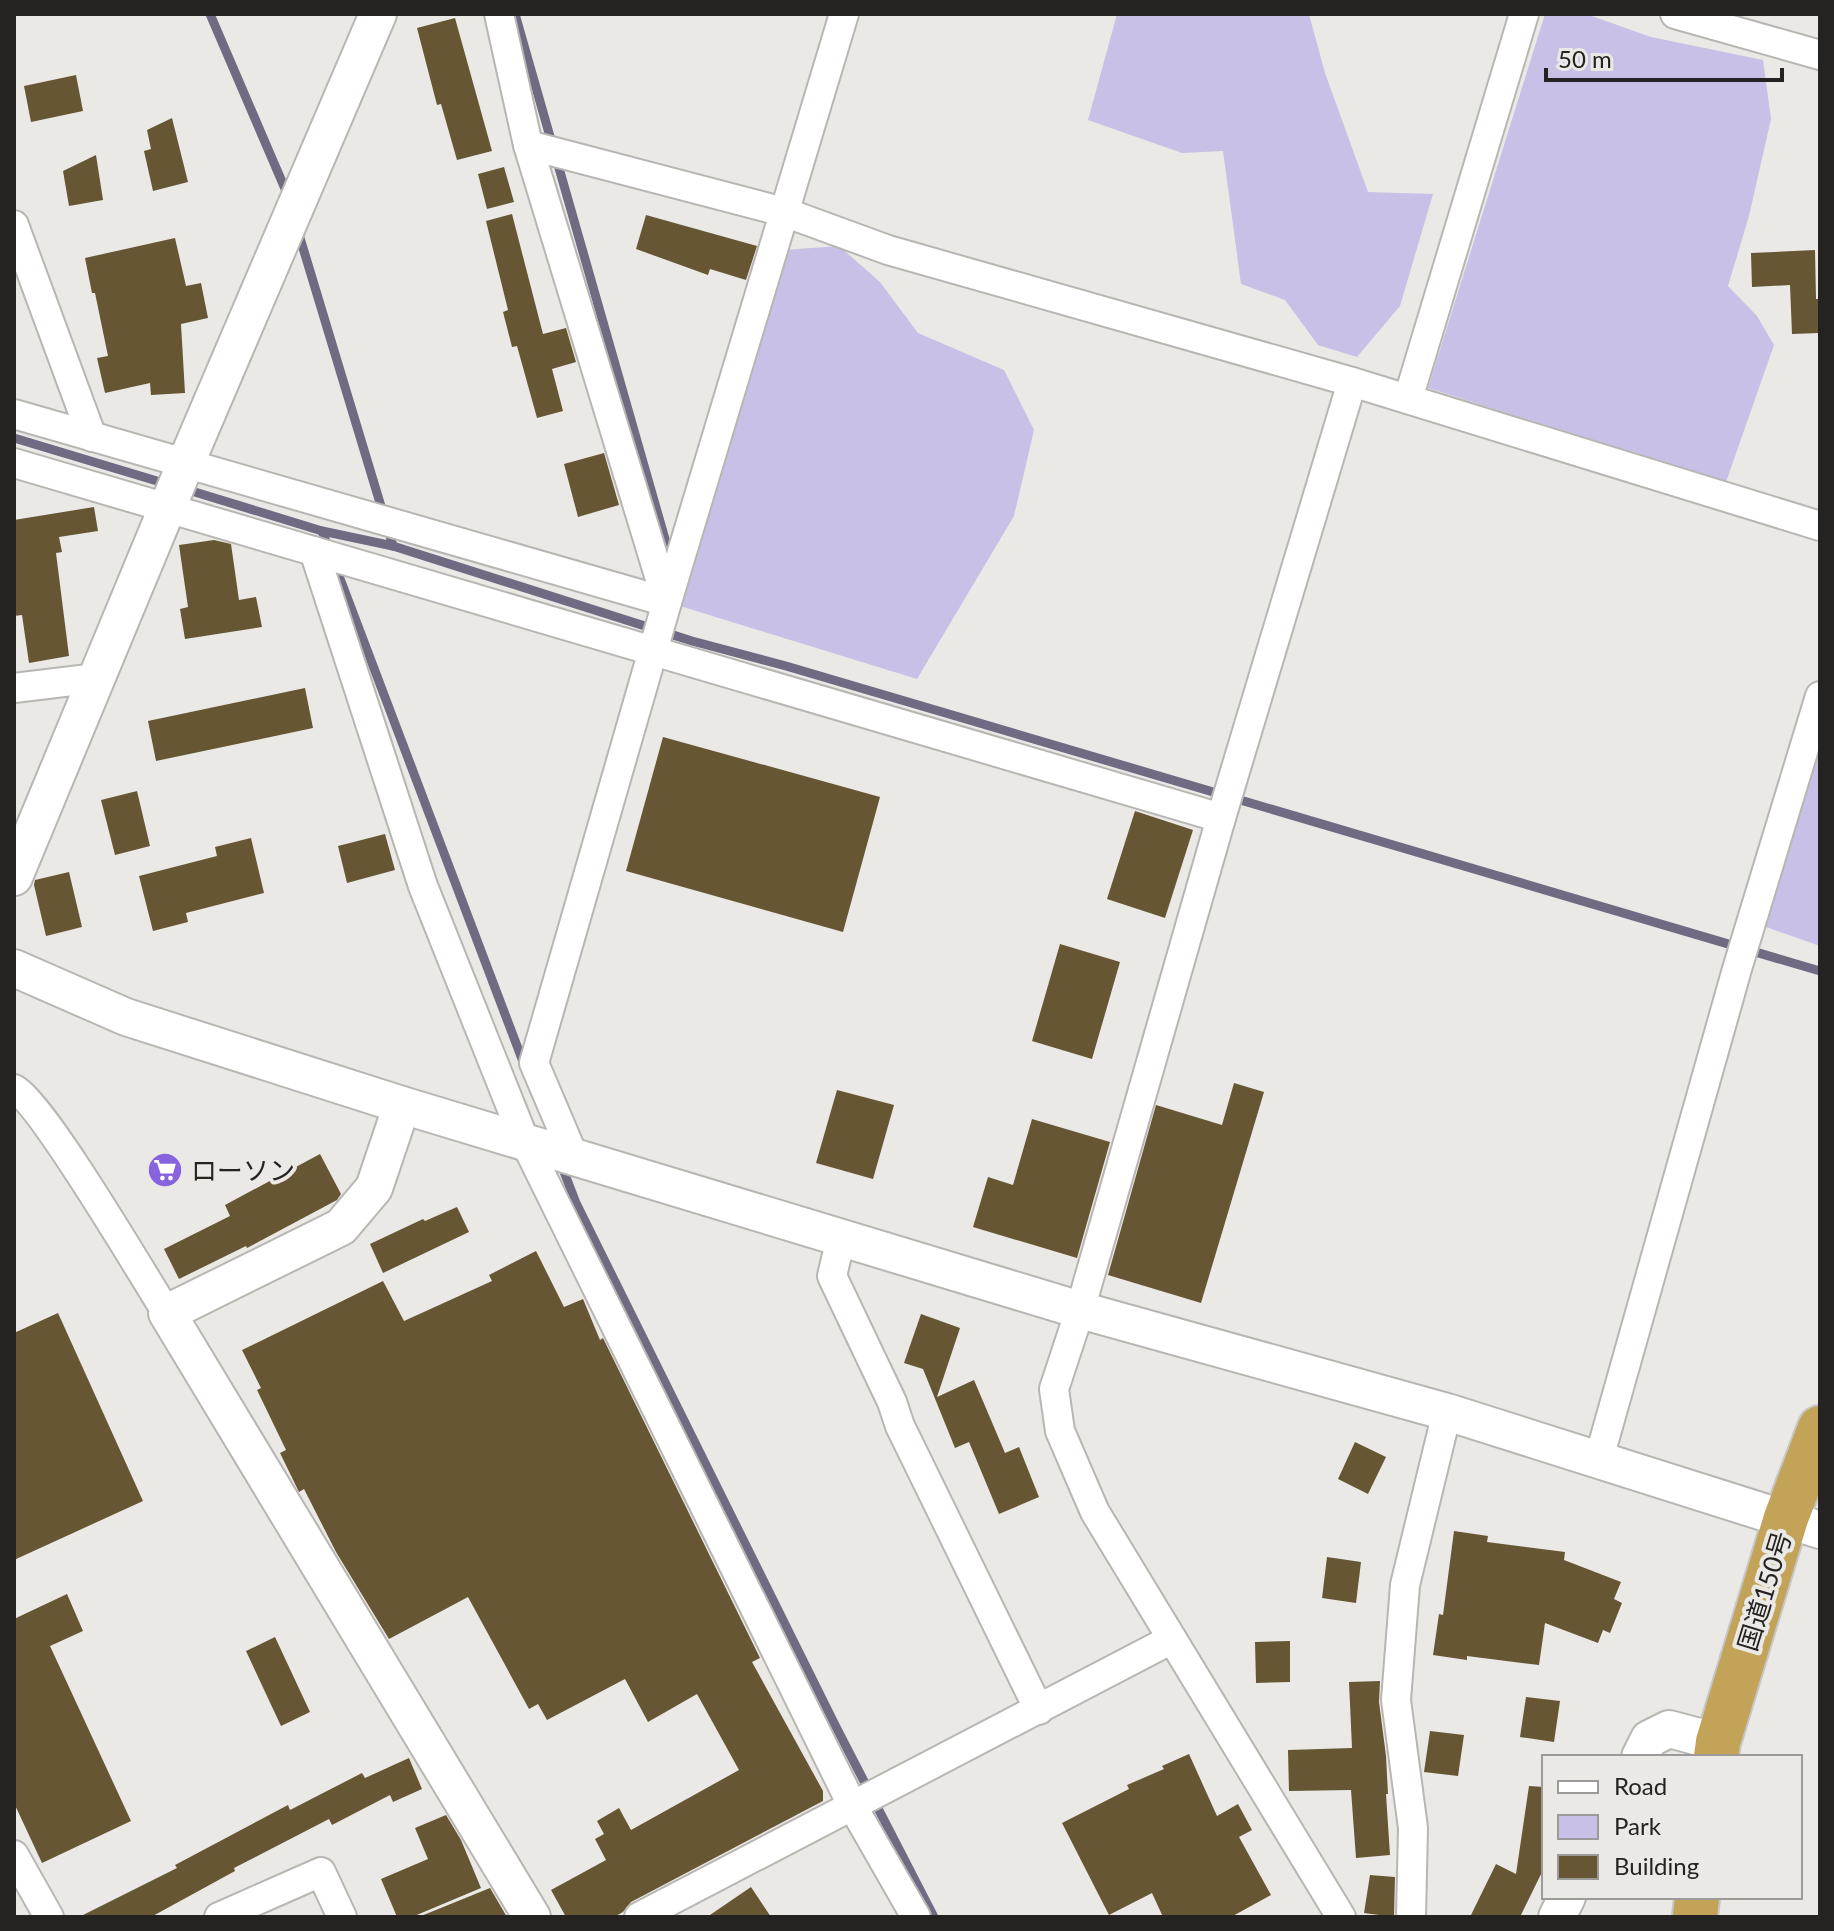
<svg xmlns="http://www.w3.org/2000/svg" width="1834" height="1931" viewBox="0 0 1834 1931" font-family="Lato,'Noto Sans JP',sans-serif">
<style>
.green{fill:#c8c0e6}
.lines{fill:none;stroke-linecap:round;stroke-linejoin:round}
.stream{stroke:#706a83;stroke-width:9}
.building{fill:#665633}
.minor-casing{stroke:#b7b6b2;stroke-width:32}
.tertiary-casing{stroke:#b7b6b2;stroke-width:40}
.trunk-casing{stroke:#c6c6c6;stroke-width:48}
.minor{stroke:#fff;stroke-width:28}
.tertiary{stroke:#fff;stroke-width:36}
.trunk{stroke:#c2a357;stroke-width:44}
.labels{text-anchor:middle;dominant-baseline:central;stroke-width:8;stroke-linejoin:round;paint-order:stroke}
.poi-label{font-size:26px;fill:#242322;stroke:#ebe9e6;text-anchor:start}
.street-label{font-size:26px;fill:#242322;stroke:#ebe9e6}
</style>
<rect width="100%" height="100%" fill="#ebe9e6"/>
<!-- green -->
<g class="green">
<path d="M 1117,14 L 1309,14 L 1325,73 L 1368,192 L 1433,194 L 1400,306 L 1357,357 L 1318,345 L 1285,300 L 1241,284 L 1223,151 L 1182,153 L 1088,120 Z"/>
<path d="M 1545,14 L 1589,15 L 1651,37 L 1763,60 L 1771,119 L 1749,216 L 1728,286 L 1757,316 L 1774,345 L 1726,482 L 1428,388 Z"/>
<path d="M 839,246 L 880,282 L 918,333 L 1004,370 L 1034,430 L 1014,516 L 917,679 L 667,602 L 784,250 Z"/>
<path d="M 1820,696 L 1820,946 L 1752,922 Z"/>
</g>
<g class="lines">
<!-- stream -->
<g class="stream">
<path d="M 210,14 L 289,198"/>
<path d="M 515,14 L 669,553 L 668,559"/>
<path d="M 297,228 L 393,546"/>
<path d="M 14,438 L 167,484"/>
<path d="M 185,489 L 322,531 L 393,546 L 692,641 L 786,666 L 1820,971"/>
<path d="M 322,531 L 525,1067"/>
<path d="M 561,1164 L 576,1203 L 835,1725 L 934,1917"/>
</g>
</g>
<!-- building -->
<g class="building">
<path d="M 455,18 L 492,151 L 457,160 L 441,104 L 437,105 L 417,28 Z"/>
<path d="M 76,75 L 83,111 L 31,122 L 24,86 Z"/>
<path d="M 172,118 L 188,182 L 153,191 L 144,151 L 151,149 L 147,130 Z"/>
<path d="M 96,155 L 103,200 L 69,206 L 63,171 Z"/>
<path d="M 504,167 L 514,202 L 487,209 L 478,174 Z"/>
<path d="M 512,214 L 543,334 L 566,328 L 576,362 L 552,369 L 563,411 L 537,418 L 517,346 L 512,347 L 503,312 L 508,310 L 486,221 Z"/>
<path d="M 646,215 L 757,246 L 746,280 L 710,269 L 708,275 L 636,249 Z"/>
<path d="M 175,238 L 186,286 L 201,283 L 208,318 L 181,324 L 185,393 L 151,395 L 150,383 L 105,393 L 97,358 L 108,356 L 95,293 L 92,293 L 85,258 Z"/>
<path d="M 1815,250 L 1816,299 L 1820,299 L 1820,333 L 1792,334 L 1790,285 L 1752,287 L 1751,253 Z"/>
<path d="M 604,453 L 619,505 L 578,517 L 564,464 Z"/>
<path d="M 94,507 L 98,531 L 59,537 L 62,552 L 56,553 L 69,656 L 29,663 L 22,615 L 14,616 L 14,520 Z"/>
<path d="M 214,540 L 231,544 L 239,600 L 256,597 L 262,627 L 185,639 L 180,609 L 188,607 L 179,545 Z"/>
<path d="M 305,688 L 313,728 L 156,761 L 148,721 Z"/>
<path d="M 663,737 L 880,797 L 843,932 L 626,871 Z"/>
<path d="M 137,791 L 150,846 L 115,855 L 101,800 Z"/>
<path d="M 1135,811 L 1193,830 L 1165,918 L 1107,899 Z"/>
<path d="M 385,834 L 395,870 L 347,883 L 338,846 Z"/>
<path d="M 251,838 L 264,893 L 186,913 L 188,922 L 153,931 L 139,876 L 217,856 L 215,847 Z"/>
<path d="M 69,872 L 82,927 L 46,936 L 34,885 L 35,880 Z"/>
<path d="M 1060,944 L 1120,962 L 1092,1059 L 1032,1041 Z"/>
<path d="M 1234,1083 L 1264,1092 L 1201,1303 L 1108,1275 L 1156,1105 L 1222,1125 Z"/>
<path d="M 837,1090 L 894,1105 L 873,1179 L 816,1163 Z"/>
<path d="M 1032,1119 L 1110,1142 L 1077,1258 L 973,1227 L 988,1177 L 1013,1185 Z"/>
<path d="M 320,1154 L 341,1194 L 337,1200 L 247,1248 L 246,1246 L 179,1279 L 164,1249 L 230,1216 L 225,1205 Z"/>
<path d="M 457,1207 L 469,1232 L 383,1273 L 370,1244 L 423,1219 L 425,1221 Z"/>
<path d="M 536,1251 L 564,1307 L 583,1299 L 600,1340 L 603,1338 L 760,1658 L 752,1662 L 823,1791 L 823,1801 L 631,1902 L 623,1912 L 614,1917 L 566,1917 L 551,1890 L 606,1860 L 595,1839 L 604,1834 L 597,1821 L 619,1808 L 631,1830 L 739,1770 L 697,1694 L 648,1722 L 625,1679 L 547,1720 L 538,1704 L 529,1709 L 468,1597 L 389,1639 L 336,1552 L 304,1489 L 299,1492 L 280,1453 L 286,1450 L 257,1390 L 261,1388 L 242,1350 L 383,1281 L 404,1321 L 492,1281 L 489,1275 Z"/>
<path d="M 58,1313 L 143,1501 L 14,1560 L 14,1333 Z"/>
<path d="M 921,1314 L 960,1328 L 937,1397 L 974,1380 L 1005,1453 L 1019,1447 L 1039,1497 L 999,1514 L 969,1442 L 955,1448 L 923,1369 L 904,1363 Z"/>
<path d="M 1355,1442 L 1386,1457 L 1368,1494 L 1338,1479 Z"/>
<path d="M 1454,1531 L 1488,1536 L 1487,1542 L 1565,1552 L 1564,1560 L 1621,1582 L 1614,1599 L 1622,1603 L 1610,1633 L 1603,1630 L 1598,1643 L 1545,1623 L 1539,1665 L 1467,1656 L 1467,1660 L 1433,1655 L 1439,1614 L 1443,1615 Z"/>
<path d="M 1327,1557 L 1361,1562 L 1356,1603 L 1322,1598 Z"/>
<path d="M 67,1594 L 83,1631 L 50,1646 L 131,1821 L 42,1863 L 14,1803 L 14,1619 Z"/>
<path d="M 275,1637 L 310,1712 L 281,1726 L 246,1651 Z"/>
<path d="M 1290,1641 L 1290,1682 L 1256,1683 L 1255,1642 Z"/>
<path d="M 1380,1681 L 1379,1702 L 1386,1756 L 1388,1794 L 1386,1794 L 1390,1855 L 1356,1858 L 1351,1790 L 1289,1791 L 1288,1750 L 1352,1748 L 1349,1682 Z"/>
<path d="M 1526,1697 L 1560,1701 L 1554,1742 L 1520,1737 Z"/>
<path d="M 1430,1731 L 1464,1735 L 1458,1776 L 1424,1772 Z"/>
<path d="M 1189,1754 L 1217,1816 L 1238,1804 L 1252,1830 L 1239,1837 L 1271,1895 L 1231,1917 L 1163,1917 L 1152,1893 L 1109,1915 L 1062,1823 L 1129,1789 L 1127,1785 L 1164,1769 L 1162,1766 Z"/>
<path d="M 409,1758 L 422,1789 L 393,1802 L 390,1795 L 332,1825 L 329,1819 L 234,1868 L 235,1871 L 151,1917 L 79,1917 L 177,1868 L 175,1865 L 288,1805 L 290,1810 L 362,1773 L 365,1778 Z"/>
<path d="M 1529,1786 L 1544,1787 L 1544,1868 L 1520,1917 L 1470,1917 L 1496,1864 L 1516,1874 Z"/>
<path d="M 446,1815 L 461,1840 L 481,1888 L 412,1917 L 397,1917 L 381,1879 L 428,1859 L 415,1828 Z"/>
<path d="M 1370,1875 L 1395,1877 L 1394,1917 L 1364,1913 Z"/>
<path d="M 751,1887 L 771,1917 L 707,1917 Z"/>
<path d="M 490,1888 L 507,1917 L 421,1917 L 421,1916 Z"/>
</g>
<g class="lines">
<!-- minor casing -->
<g class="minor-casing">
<g id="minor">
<path d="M 499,14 L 528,145 L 667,602"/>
<path d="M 1675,14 L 1820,55"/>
<path d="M 528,145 L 784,212 L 888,250 L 1352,382 L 1820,526"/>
<path d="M 14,225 L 92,437"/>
<path d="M 1408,399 L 1524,14"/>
<path d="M 14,414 L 667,602"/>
<path d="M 14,463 L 1221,818"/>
<path d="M 314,551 L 423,886 L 525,1142 L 853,1807 L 916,1917"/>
<path d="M 14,688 L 97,678"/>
<path d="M 14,1089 C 41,1101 144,1277 167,1313"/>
<path d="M 574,1157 L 534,1063 L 667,602 L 844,14"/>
<path d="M 841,1238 L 832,1276 L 892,1402 L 900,1426 L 1039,1710"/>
<path d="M 1598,1462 L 1737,969 L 1820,696"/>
<path d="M 14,1855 L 49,1917"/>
<path d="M 219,1917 L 321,1872 L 342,1917"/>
<path d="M 639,1917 L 1172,1639"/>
<path d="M 1341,1917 L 1095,1512 L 1085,1489 L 1060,1431 L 1054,1389 L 1080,1310 L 1221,818 L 1352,382"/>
<path d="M 1411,1917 L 1413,1828 L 1396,1700 L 1405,1585 L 1447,1412"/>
</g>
</g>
<!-- tertiary casing -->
<g class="tertiary-casing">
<g id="tertiary">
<path d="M 14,877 L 185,465 L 378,14"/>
<path d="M 14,968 L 126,1017 L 402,1105 L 1080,1310 L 1447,1412 L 1820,1530"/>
<path d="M 402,1105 L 374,1188 L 341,1227 L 167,1313 L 532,1917"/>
<path d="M 1640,1757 L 1649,1739 L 1669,1729 L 1718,1742"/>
<path d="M 1557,1917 L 1567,1897"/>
</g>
</g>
<!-- trunk casing -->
<g class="trunk-casing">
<g id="trunk">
<path d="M 1716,1757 L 1718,1742 L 1786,1518 L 1820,1428"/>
<path d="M 1695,1917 L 1697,1897"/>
</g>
</g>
<!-- minor -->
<use href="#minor" class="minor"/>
<!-- tertiary -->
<use href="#tertiary" class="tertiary"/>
<!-- trunk -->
<use href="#trunk" class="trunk"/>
</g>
<!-- icons -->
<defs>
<g id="supermarket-disc" transform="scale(1.8)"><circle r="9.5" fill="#8863de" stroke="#ebe9e6"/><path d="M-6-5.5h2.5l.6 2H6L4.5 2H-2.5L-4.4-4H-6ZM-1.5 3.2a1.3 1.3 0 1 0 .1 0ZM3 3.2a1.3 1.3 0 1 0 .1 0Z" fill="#fff"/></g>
</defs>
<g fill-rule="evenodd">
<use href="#supermarket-disc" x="165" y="1170"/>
</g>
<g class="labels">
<!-- poi labels -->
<g class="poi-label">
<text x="191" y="1170">ローソン</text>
</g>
<!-- street labels -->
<g class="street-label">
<text transform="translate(1764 1591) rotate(-73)">国道150号</text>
</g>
</g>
<!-- border -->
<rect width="1834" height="1931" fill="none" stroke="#242322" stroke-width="32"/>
<!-- legend -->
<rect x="1542" y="1755" width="260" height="144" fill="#ebe9e6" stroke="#9b9a98" stroke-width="2"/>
<rect x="1558" y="1781" width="40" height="12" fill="#ffffff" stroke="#9b9a98" stroke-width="2"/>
<text x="1614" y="1795" font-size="24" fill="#242322">Road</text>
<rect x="1558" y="1815" width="40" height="24" fill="#c8c0e6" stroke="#9b9a98" stroke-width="2"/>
<text x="1614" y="1835" font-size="24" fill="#242322">Park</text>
<rect x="1558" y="1855" width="40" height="24" fill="#665633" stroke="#9b9a98" stroke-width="2"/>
<text x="1614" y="1875" font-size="24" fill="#242322">Building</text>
<!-- scale -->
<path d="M1546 68v12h236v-12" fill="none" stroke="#242322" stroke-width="4"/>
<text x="1558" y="68" font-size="24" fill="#242322" stroke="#ebe9e6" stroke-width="6" paint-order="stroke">50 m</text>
</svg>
